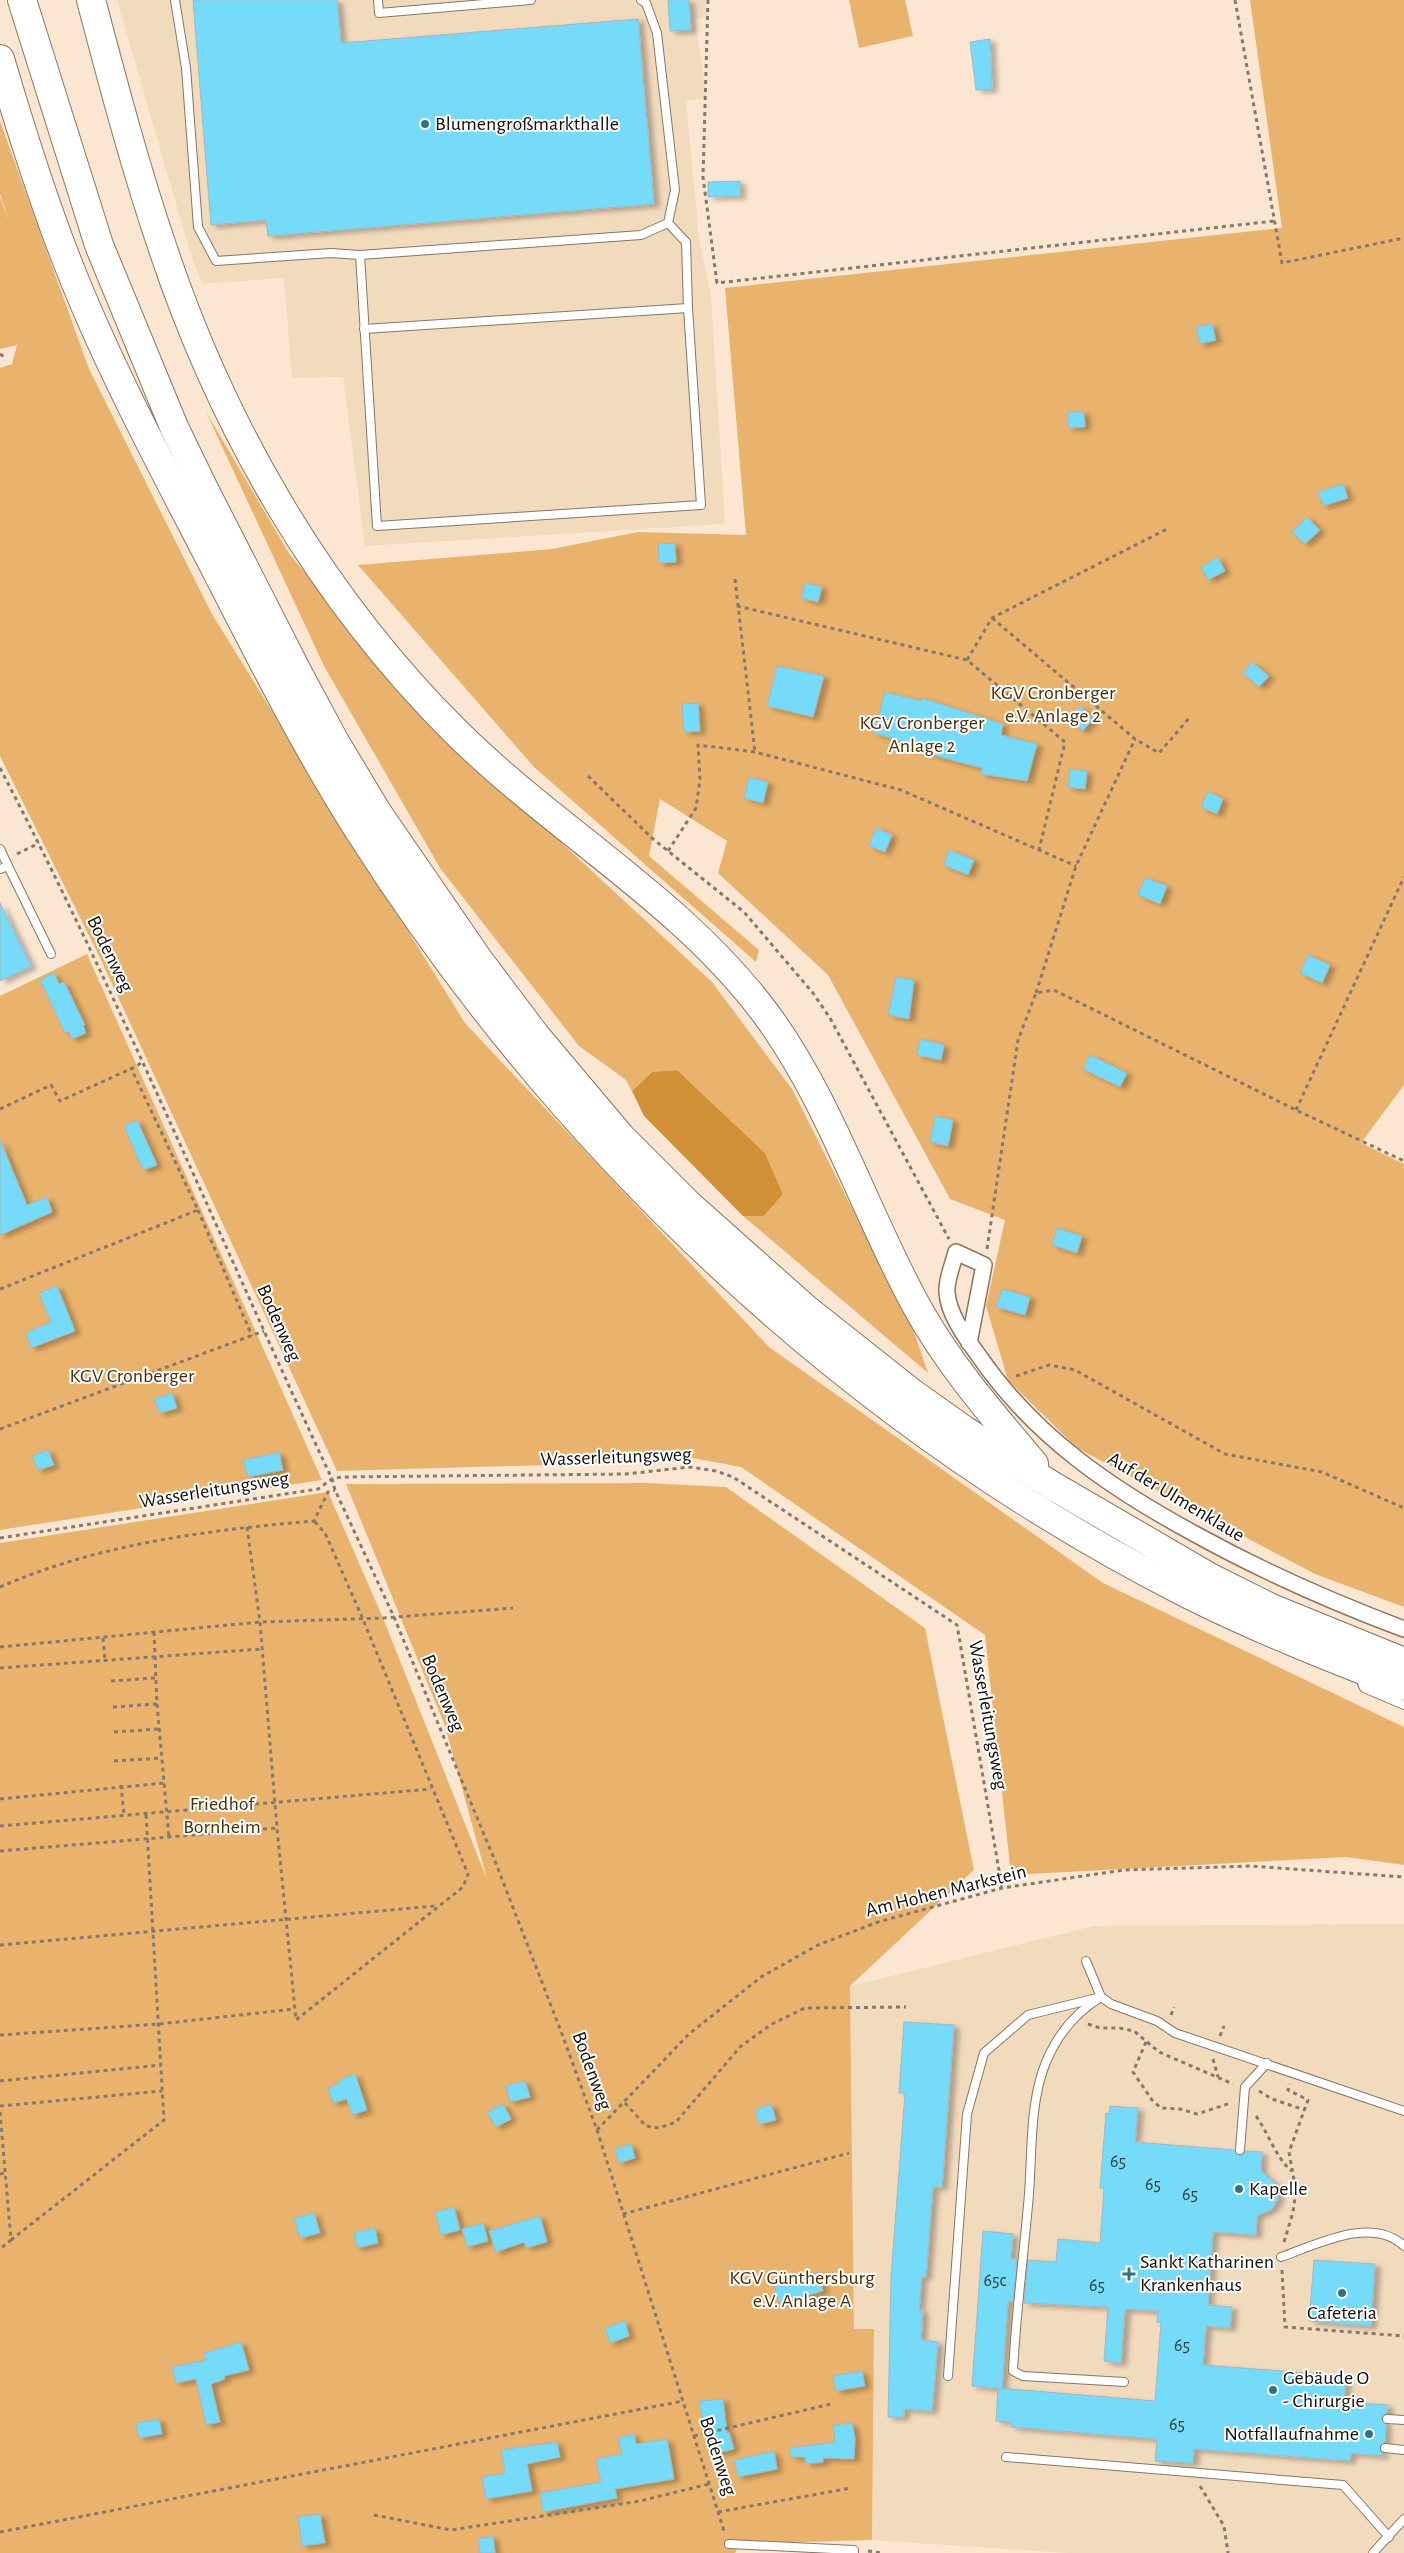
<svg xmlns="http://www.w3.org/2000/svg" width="1404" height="2553" viewBox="0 0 1404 2553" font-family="'Alegreya Sans',sans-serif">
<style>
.built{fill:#f2dabd}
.green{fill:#eab36d}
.water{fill:#d19036}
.building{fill:#75dbf8;stroke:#9bbac4;filter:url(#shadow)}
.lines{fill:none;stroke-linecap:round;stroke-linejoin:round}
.service-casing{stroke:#887662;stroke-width:10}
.minor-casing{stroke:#887662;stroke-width:18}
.motorway-casing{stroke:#887662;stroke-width:30}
.path{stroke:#86796b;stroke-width:3;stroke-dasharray:4 4;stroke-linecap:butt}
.service{stroke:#fff;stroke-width:8}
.minor{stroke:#fff;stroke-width:15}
.motorway{stroke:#fff;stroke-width:28}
.poi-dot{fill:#2f7284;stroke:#fff;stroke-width:2}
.labels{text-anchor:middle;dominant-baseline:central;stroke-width:4;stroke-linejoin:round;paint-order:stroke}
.number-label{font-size:18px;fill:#2c4042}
.poi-label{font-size:20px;fill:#130d06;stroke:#fff;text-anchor:start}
.park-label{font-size:20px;fill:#472d06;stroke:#fff}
.street-label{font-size:20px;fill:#130d06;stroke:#fff}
</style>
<defs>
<filter id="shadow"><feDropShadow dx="5.5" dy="3" stdDeviation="2.5" flood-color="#0004"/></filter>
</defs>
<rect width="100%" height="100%" fill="#fbe7d1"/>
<!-- built -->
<g class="built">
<path d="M 117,0 L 706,0 L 708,16 L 695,20 L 707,99 L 686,100 L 699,238 L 711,296 L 725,524 L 365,546 L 343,377 L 292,378 L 284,278 L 202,284 L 190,252 Z"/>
<path d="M 1404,1924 L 1404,2553 L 1068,2553 L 872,2540 L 874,2329 L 854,2329 L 850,1986 L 1094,1926 Z"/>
</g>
<!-- green -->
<g class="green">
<path d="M 849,0 L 905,0 L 913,36 L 859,48 Z"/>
<path d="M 1250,0 L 1404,0 L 1404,1085 L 1361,1143 L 1404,1164 L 1404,1607 L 1315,1574 L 1077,1448 L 1008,1380 L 986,1306 L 1005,1220 L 950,1199 L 828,975 L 718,873 L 727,841 L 660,799 L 649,856 L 759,950 L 756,962 L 534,767 L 358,565 L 552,549 L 638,532 L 746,535 L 725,288 L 1282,228 Z"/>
<path d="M 0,121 L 89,369 L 212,614 L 465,1023 L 769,1347 L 1103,1583 L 1404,1727 L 1404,1865 L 1346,1857 L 1011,1875 L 985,1635 L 741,1467 L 687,1457 L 584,1464 L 337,1471 L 100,958 L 0,756 L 0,368 L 12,364 L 17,345 L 0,349 L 0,197 L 10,224 L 0,194 Z"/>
<path d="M 206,412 L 290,555 L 447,737 L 712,982 L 792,1089 L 913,1329 L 928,1373 L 743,1216 L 764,1216 L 783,1194 L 765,1153 L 677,1070 L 652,1072 L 632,1091 L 626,1080 L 579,1046 L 440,868 L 324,666 Z"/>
<path d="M 87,954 L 322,1480 L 0,1530 L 0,996 Z"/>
<path d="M 646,1483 L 726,1487 L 925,1628 L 974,1870 L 850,1986 L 854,2329 L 874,2329 L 872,2540 L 740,2544 L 735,2553 L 0,2553 L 0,1543 L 328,1492 L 383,1618 L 487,1879 L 445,1726 L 346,1484 Z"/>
</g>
<!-- water -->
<path class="water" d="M 677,1070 L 765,1153 L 783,1194 L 764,1216 L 743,1216 L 644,1116 L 632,1091 L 652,1072 Z"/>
<!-- building -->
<g class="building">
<path d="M 193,0 L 337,0 L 341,43 L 638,19 L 654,204 L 268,236 L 266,220 L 211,225 Z"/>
<path d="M 668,0 L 689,0 L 691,30 L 670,31 Z"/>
<path d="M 990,39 L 992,89 L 976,90 L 970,42 Z"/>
<path d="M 740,181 L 740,196 L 708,197 L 708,182 Z"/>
<path d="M 1212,324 L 1216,340 L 1200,344 L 1196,327 Z"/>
<path d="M 1068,412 L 1084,412 L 1085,427 L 1068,428 Z"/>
<path d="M 1343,484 L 1348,498 L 1323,506 L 1318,492 Z"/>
<path d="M 1307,517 L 1320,530 L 1305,544 L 1292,532 Z"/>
<path d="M 675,543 L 676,562 L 659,563 L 658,544 Z"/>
<path d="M 1218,557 L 1225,571 L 1208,580 L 1201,567 Z"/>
<path d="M 805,583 L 822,587 L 818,602 L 801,598 Z"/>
<path d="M 1252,662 L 1269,676 L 1259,687 L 1243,673 Z"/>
<path d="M 777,666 L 824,676 L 813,717 L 767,706 Z"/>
<path d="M 885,692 L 921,701 L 922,698 L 1003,724 L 1001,735 L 1037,744 L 1027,781 L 981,774 L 982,768 L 940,757 L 910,746 L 911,744 L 874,733 Z"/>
<path d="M 698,703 L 700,731 L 684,732 L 682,704 Z"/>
<path d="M 1081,706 L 1093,720 L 1082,731 L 1069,717 Z"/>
<path d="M 1070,769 L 1087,771 L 1085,789 L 1068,787 Z"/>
<path d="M 749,777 L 768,782 L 763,803 L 744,798 Z"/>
<path d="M 1208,792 L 1223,799 L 1217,814 L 1201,807 Z"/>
<path d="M 876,828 L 892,835 L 885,852 L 869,846 Z"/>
<path d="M 949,850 L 974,860 L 968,875 L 944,865 Z"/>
<path d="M 1145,878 L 1167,886 L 1160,904 L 1138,895 Z"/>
<path d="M 0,903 L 31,966 L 0,981 Z"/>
<path d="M 1308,955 L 1330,965 L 1322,983 L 1300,973 Z"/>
<path d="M 54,973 L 59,984 L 64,982 L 85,1025 L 83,1026 L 86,1033 L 72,1039 L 69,1032 L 65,1033 L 40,980 Z"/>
<path d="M 896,977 L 914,980 L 909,1019 L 888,1015 Z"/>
<path d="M 920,1039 L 944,1045 L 941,1060 L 917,1055 Z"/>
<path d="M 1090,1055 L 1127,1073 L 1120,1087 L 1083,1069 Z"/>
<path d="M 935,1116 L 953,1120 L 948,1146 L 930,1142 Z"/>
<path d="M 137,1120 L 157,1165 L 143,1170 L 124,1126 Z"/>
<path d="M 0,1140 L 27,1205 L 47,1197 L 52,1212 L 0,1235 Z"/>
<path d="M 1057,1228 L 1082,1236 L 1077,1253 L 1052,1245 Z"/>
<path d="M 57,1286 L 75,1331 L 31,1348 L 26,1333 L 51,1322 L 39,1293 Z"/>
<path d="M 1002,1289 L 1030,1297 L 1025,1315 L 996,1307 Z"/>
<path d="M 172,1393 L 177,1408 L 160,1413 L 154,1399 Z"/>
<path d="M 48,1450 L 54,1465 L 38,1470 L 32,1456 Z"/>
<path d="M 279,1452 L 283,1470 L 248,1477 L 243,1460 Z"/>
<path d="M 904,2022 L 954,2025 L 942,2187 L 933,2187 L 926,2277 L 922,2276 L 919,2310 L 923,2310 L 921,2340 L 938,2342 L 932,2411 L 904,2409 L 904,2417 L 888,2417 L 891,2277 L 905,2093 L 899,2093 Z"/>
<path d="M 355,2074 L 367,2110 L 352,2115 L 347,2099 L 333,2103 L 328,2088 L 340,2083 L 339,2080 Z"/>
<path d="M 525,2081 L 530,2097 L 510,2102 L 506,2086 Z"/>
<path d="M 503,2104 L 511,2119 L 496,2127 L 487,2112 Z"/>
<path d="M 771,2104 L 776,2120 L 759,2124 L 755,2110 Z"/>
<path d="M 1110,2106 L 1138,2108 L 1135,2142 L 1234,2150 L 1240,2156 L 1246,2151 L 1262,2152 L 1261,2171 L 1276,2184 L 1278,2199 L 1272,2209 L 1257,2216 L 1256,2235 L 1213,2232 L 1208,2305 L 1232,2307 L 1230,2328 L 1206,2326 L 1203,2365 L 1346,2376 L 1344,2402 L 1388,2405 L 1387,2413 L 1381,2418 L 1386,2425 L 1385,2442 L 1379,2448 L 1384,2456 L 1351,2453 L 1350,2461 L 1194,2449 L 1193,2463 L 1155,2461 L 1157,2439 L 1011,2427 L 1012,2422 L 996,2421 L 998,2388 L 1155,2401 L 1161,2322 L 1157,2322 L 1158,2311 L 1125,2309 L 1121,2363 L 1104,2361 L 1108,2307 L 1024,2303 L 1028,2260 L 1056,2262 L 1058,2239 L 1100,2243 L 1104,2188 L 1100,2188 L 1106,2113 L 1109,2114 Z"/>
<path d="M 631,2144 L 635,2158 L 619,2163 L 615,2149 Z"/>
<path d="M 454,2207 L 460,2230 L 441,2235 L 435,2212 Z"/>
<path d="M 314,2213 L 320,2233 L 300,2238 L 294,2218 Z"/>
<path d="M 540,2216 L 547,2242 L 526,2248 L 524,2242 L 496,2252 L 489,2231 Z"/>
<path d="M 483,2223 L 488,2241 L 467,2247 L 462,2229 Z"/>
<path d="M 375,2228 L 378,2243 L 357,2248 L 354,2233 Z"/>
<path d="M 983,2231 L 1013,2234 L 1011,2259 L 1017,2259 L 1013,2302 L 1008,2301 L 1002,2389 L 972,2386 Z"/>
<path d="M 1314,2260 L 1375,2264 L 1371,2326 L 1309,2321 Z"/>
<path d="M 818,2272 L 823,2291 L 779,2303 L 774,2284 Z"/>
<path d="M 625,2321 L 629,2336 L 610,2343 L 605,2328 Z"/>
<path d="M 241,2342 L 249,2370 L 224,2376 L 225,2379 L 211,2384 L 220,2422 L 206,2425 L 196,2379 L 176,2383 L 172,2367 L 206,2360 L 204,2353 Z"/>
<path d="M 862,2371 L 865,2386 L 836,2391 L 833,2376 Z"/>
<path d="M 723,2399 L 727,2433 L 729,2432 L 734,2449 L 710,2455 L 699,2401 Z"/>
<path d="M 159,2419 L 162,2434 L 139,2438 L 136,2423 Z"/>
<path d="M 852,2423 L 855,2438 L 854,2459 L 823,2458 L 823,2462 L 806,2464 L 805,2457 L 791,2457 L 790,2448 L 835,2442 L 833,2425 Z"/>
<path d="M 634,2434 L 636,2444 L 667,2439 L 674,2479 L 615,2489 L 617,2498 L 543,2512 L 540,2493 L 601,2482 L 596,2459 L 622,2454 L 618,2438 Z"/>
<path d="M 557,2442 L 560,2457 L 527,2464 L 532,2491 L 486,2499 L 482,2477 L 505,2473 L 501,2450 Z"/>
<path d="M 774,2451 L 777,2469 L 738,2477 L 734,2460 Z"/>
<path d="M 320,2514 L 325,2543 L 302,2546 L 298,2517 Z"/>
<path d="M 493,2536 L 495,2553 L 480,2553 L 478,2539 Z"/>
</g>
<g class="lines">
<!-- service casing -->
<g class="service-casing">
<g id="service">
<path d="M 175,0 L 186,68 L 198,227 L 216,261 L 331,253 L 360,255 L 641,235 L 668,223 L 675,190 L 657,33 L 646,3 L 641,0"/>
<path d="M 378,0 L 379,13 L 531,0"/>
<path d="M 360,255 L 377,526 L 701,505 L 688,308 L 686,242 L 668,223"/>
<path d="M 364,329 L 688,308"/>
<path d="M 0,849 L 8,866 L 0,869"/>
<path d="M 8,866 L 51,954"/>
<path d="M 1359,1676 L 1364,1688 L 1404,1705"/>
<path d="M 1086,1961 L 1101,1997 L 1111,2004 L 1157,2021 L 1175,2033 L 1404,2111"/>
<path d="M 1240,2150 L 1245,2087 L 1267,2063"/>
<path d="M 1281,2257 C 1316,2245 1372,2215 1404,2246"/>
<path d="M 948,2376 L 967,2114 L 984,2053 L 1028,2015 L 1101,1997 C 1073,2014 1054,2039 1043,2070 C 1030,2108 1032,2153 1029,2194 C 1024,2253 1016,2312 1013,2371 L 1023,2376 L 1124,2382"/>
<path d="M 1387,2419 L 1404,2420"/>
<path d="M 1385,2448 L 1404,2450"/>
<path d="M 1006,2457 L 1343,2485 L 1389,2537"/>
<path d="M 729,2544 L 854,2550 L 854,2553"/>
<path d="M 1373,2553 L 1404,2519"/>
</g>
</g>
<!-- minor casing -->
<g class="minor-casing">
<path id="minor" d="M 969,1343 L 984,1265 L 956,1252 C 953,1264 946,1280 947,1292 C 948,1314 966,1338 979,1356 C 1034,1436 1110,1488 1195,1534 C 1262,1571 1332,1602 1404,1629"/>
</g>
<!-- motorway casing -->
<g class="motorway-casing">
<g id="motorway">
<path d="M 22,0 L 99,245 L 174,427 L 204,489 L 299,675 L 335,742 L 377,812 L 478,959 L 536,1036 L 621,1137 L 688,1204 L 806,1309 L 912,1393 L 964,1430 L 1053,1486 L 1211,1578 L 1271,1608 L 1404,1662"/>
<path d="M 91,0 C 113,83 135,167 163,249 C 223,429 321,598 456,732 C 555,830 682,901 766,1014 C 831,1102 864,1211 917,1307 C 949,1365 991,1413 1034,1464"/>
<path d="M 0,59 C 20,127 41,195 67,261 C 109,369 165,471 218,574 C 262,660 306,747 358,829 C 561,1149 849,1422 1188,1594 C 1258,1629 1331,1658 1404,1686"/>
</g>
</g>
<!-- path -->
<g class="path">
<path d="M 708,0 L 703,177 L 717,283 L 1274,221"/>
<path d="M 1235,0 L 1282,263 L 1404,238"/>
<path d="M 0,354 L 6,358"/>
<path d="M 735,579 L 755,752"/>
<path d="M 737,606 L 967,660 L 1065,742 L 1039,850"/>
<path d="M 992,618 L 1135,739 L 1159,753 L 1191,716"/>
<path d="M 967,660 L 992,618 L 1169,528"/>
<path d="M 0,768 C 121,1000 221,1242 332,1479 L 335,1490 L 394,1617 L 495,1861 L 562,2034 L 597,2130 L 725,2534"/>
<path d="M 588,776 L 653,839 L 744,912 L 813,993 L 830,1018 L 949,1239"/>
<path d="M 668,851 L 696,808 L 700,779 L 698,745 L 755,752 L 901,790 L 1076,866"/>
<path d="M 17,854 L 39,843"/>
<path d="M 1036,993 L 1076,866 L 1135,739"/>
<path d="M 0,1109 L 51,1085 L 60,1101 L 137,1066 L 143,1061"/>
<path d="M 1296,1110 L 1404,877"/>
<path d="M 198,1210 L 252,1336"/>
<path d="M 987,1249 L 1018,1040 L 1036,993 L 1054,990 L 1296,1110 L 1404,1161"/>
<path d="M 0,1289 L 198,1210 L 131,1068"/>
<path d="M 1016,1376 L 1049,1365 L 1075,1370 L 1225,1454 L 1322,1472 L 1404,1508"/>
<path d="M 0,1429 L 264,1331"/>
<path d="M 247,1527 L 260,1622 L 277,1828 L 296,2020 L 463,1887 L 468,1874 L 362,1617 L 325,1533 L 314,1521"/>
<path d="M 0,1538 L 318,1489 L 332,1479 L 341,1477 L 626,1474 L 690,1467 L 716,1471 L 733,1477 L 957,1625 L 1002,1888"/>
<path d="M 0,1587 C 98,1544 208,1530 314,1521 L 328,1492 L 335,1490"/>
<path d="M 154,1632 L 157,1704 L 169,1838"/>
<path d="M 103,1638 L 105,1661"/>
<path d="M 0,1647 L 260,1622 L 383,1618 L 513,1608"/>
<path d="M 0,1668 L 262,1649"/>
<path d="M 111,1681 L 155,1678"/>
<path d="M 113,1707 L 157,1704"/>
<path d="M 114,1732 L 159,1729"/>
<path d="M 114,1761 L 161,1758"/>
<path d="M 121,1785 L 124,1815"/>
<path d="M 0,1799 L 164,1783"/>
<path d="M 0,1826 L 431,1789"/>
<path d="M 0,1851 L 277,1828"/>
<path d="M 0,1945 L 435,1906"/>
<path d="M 1171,2015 L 1174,2007"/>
<path d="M 1088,2024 L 1100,2028 L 1119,2028 L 1134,2031 L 1159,2052 L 1233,2084"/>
<path d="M 0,2035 L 159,2024 L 294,2009"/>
<path d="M 1220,2036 L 1224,2026"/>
<path d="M 1146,2042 L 1133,2072 L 1152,2100 L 1161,2108 L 1180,2109 L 1197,2114 L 1231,2103"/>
<path d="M 1213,2059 L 1218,2077"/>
<path d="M 0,2081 L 161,2065"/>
<path d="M 1259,2091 L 1272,2099 L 1305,2110"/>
<path d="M 625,2103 L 646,2126 L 659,2128 L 676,2122 L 741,2046 L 772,2024 L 805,2008 L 906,2007"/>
<path d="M 0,2106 L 162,2091"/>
<path d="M 0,2112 L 11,2240 L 0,2249"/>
<path d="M 1256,2116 C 1269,2134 1274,2154 1291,2171"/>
<path d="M 597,2130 L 689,2034 L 761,1977 L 818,1945 L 878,1922 L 1002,1888 L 1124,1870 L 1250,1866 L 1404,1877"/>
<path d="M 0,2174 L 5,2173"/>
<path d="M 623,2214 L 849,2153"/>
<path d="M 11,2240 L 164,2120 L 146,1814"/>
<path d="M 1284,2242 L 1293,2212 L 1296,2191 L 1289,2152 L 1308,2100 L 1288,2090 L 1290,2084"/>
<path d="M 1282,2270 L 1285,2327 L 1404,2336"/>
<path d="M 694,2436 L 831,2404"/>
<path d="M 1200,2486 L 1224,2526 L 1228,2553"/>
<path d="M 718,2512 L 851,2488"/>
<path d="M 374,2515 L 451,2530 L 640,2501 L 709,2484"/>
<path d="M 0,2532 L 683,2401"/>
<path d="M 868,2551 L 882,2553"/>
</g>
<!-- service -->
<use href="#service" class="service"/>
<!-- minor -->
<use href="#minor" class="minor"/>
<!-- motorway -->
<use href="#motorway" class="motorway"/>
</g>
<!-- markers -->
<g class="poi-dot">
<circle cx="425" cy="124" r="5"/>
<circle cx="1239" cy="2189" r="5"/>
<path d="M1126.5 2266.5h5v5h5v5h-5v5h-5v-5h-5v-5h5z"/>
<circle cx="1342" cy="2293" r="5"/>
<circle cx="1273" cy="2390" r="5"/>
<circle cx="1369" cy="2434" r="5"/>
</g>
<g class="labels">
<!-- number labels -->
<g class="number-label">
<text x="1118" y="2162">65</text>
<text x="1153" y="2185">65</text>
<text x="1190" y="2195">65</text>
<text x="995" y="2281">65c</text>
<text x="1097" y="2286">65</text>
<text x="1182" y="2346">65</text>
<text x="1177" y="2425">65</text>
</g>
<!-- poi labels -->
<g class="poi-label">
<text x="435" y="124">Blumengroßmarkthalle</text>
<text x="1249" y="2189">Kapelle</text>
<text x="1140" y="2262">Sankt Katharinen<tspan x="1140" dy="23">Krankenhaus</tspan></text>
<text x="1342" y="2313" text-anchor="middle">Cafeteria</text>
<text x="1283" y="2378">Gebäude O<tspan x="1283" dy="23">- Chirurgie</tspan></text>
<text x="1359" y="2434" text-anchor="end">Notfallaufnahme</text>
</g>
<!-- park labels -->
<g class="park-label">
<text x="1053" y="693">KGV Cronberger<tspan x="1053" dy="23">e.V. Anlage 2</tspan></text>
<text x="922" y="723">KGV Cronberger<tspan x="922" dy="23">Anlage 2</tspan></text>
<text x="132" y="1376">KGV Cronberger</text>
<text x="222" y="1804">Friedhof<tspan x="222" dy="23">Bornheim</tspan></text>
<text x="802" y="2278">KGV Günthersburg<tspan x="802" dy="23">e.V. Anlage A</tspan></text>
</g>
<!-- street labels -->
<g class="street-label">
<text transform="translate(110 954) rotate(64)">Bodenweg</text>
<text transform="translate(279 1323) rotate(66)">Bodenweg</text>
<text transform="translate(616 1457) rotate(-2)">Wasserleitungsweg</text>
<text transform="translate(214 1490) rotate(-9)">Wasserleitungsweg</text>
<text transform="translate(1176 1497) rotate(31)">Auf der Ulmenklaue</text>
<text transform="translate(443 1693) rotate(67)">Bodenweg</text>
<text transform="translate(988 1715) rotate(80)">Wasserleitungsweg</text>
<text transform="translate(946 1891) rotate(-14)">Am Hohen Markstein</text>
<text transform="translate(592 2071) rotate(70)">Bodenweg</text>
<text transform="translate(718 2456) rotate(72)">Bodenweg</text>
</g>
</g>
</svg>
